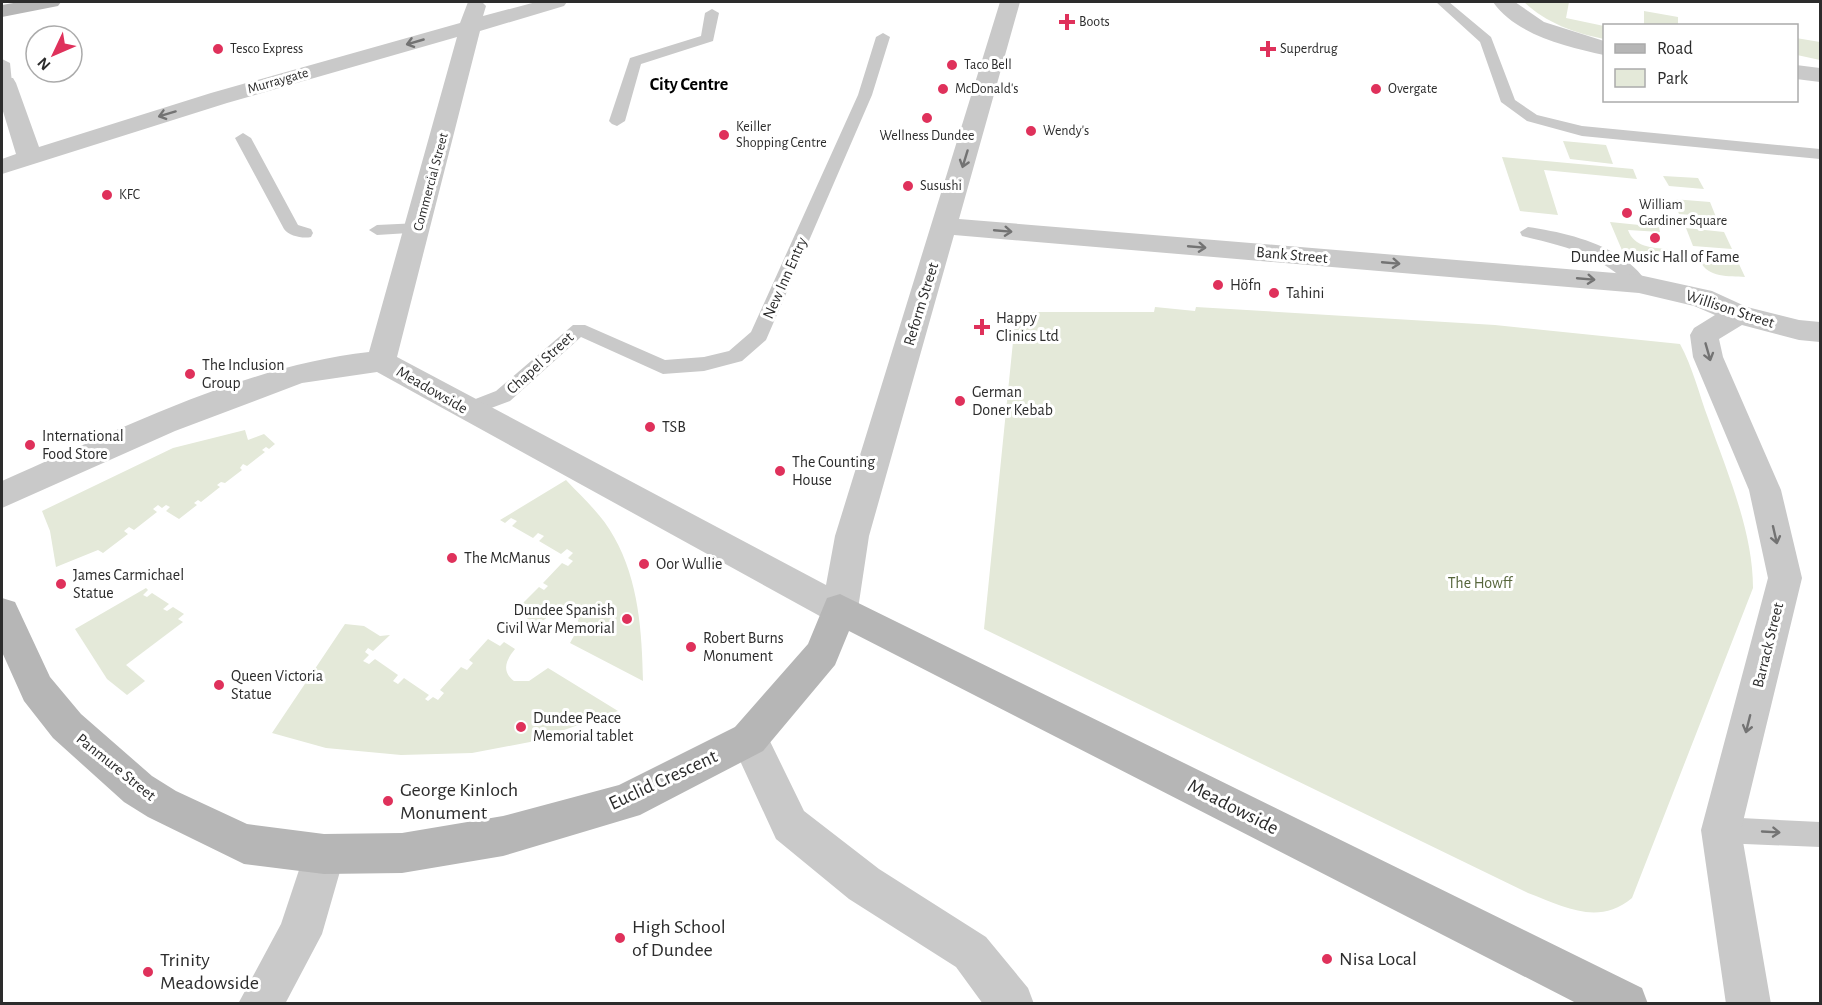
<svg xmlns="http://www.w3.org/2000/svg" width="1822" height="1005" viewBox="0 0 1822 1005" font-family="'Alegreya Sans',sans-serif">
<style>
.green{fill:#e4e9d9}
.lines{fill:none;stroke-linecap:round;stroke-linejoin:round}
.lane{fill:#c9c9c9;fill-rule:evenodd}
.street{fill:#c9c9c9;fill-rule:evenodd}
.secondary{fill:#b6b6b6;fill-rule:evenodd}
.oneway{stroke:#737373}
.poi-dot{fill:#df315b;stroke:#fff;stroke-width:2}
.labels{text-anchor:middle;dominant-baseline:central;stroke-width:6;stroke-linejoin:round;paint-order:stroke}
.far-poi-label{font-size:14px;fill:#2c2c2c;stroke:#fff;text-anchor:start}
.far-street-label{font-size:14px;fill:#2c2c2c;stroke:#fff}
.street-label{font-size:16px;fill:#2c2c2c;stroke:#fff}
.poi-label{font-size:16px;fill:#2c2c2c;stroke:#fff;text-anchor:start}
.park-label{font-size:16px;fill:#56653b;stroke:#fff}
.far-district-label{font-size:18px;font-weight:bold;fill:#000;stroke:#fff}
.near-street-label{font-size:20px;fill:#2c2c2c;stroke:#fff}
.near-poi-label{font-size:20px;fill:#2c2c2c;stroke:#fff;text-anchor:start}
</style>
<rect width="100%" height="100%" fill="#fff"/>
<!-- green -->
<g class="green">
<path d="M 1524,2 L 1569,2 L 1566,18 L 1604,26 L 1604,39 C 1575,33 1546,23 1524,2 Z"/>
<path d="M 1644,11 L 1678,17 L 1678,25 L 1644,25 Z"/>
<path d="M 1796,38 L 1820,42 L 1820,60 L 1797,55 Z"/>
<path d="M 1563,141 L 1606,145 L 1613,164 L 1570,159 Z"/>
<path d="M 1502,157 L 1633,169 L 1637,179 L 1544,170 L 1558,215 L 1520,211 Z"/>
<path d="M 1663,176 L 1698,178 L 1704,189 L 1669,186 Z"/>
<path d="M 1673,199 L 1710,202 L 1716,217 L 1679,214 Z"/>
<path d="M 1610,222 L 1659,227 L 1660,232 L 1628,230 C 1634,247 1652,248 1668,249 L 1672,261 L 1624,255 Z"/>
<path d="M 1686,228 L 1724,232 L 1732,249 L 1693,246 Z"/>
<path d="M 1700,261 L 1739,264 L 1745,277 C 1729,276 1708,278 1700,261 Z"/>
<path d="M 1155,307 L 1195,311 L 1196,307 L 1495,325 L 1680,344 C 1693,368 1699,394 1708,418 C 1727,472 1753,531 1753,588 L 1632,898 C 1598,926 1565,907 1528,893 L 984,629 L 1016,312 L 1154,312 Z"/>
<path d="M 245,430 L 248,440 L 264,434 L 275,444 L 269,449 L 266,447 L 262,450 L 265,452 L 247,466 L 243,464 L 240,468 L 242,470 L 225,483 L 221,482 L 217,485 L 220,487 L 201,502 L 198,500 L 194,503 L 197,505 L 179,519 L 166,511 L 170,507 L 166,505 L 162,508 L 158,505 L 153,509 L 157,512 L 134,530 L 129,527 L 124,531 L 128,534 L 103,553 L 98,550 L 56,567 L 50,531 L 42,511 L 173,448 Z"/>
<path d="M 566,480 C 583,498 603,516 614,537 C 639,581 642,633 643,681 L 570,643 L 580,625 L 575,615 L 555,612 L 538,624 L 527,619 L 531,615 L 518,608 L 539,587 L 544,590 L 548,586 L 543,583 L 562,563 L 568,566 L 573,561 L 568,558 L 573,553 L 567,549 L 561,554 L 539,541 L 544,536 L 538,533 L 533,538 L 512,526 L 517,521 L 511,518 L 505,523 L 500,520 Z"/>
<path d="M 146,588 L 148,590 L 143,595 L 147,597 L 152,593 L 169,604 L 163,609 L 167,611 L 173,607 L 184,614 L 178,619 L 183,622 L 126,665 L 145,681 L 127,695 L 107,679 L 75,629 Z"/>
<path d="M 345,624 L 364,626 L 380,636 L 390,635 L 373,651 L 368,648 L 365,652 L 369,655 L 363,661 L 369,664 L 375,659 L 398,675 L 393,681 L 398,684 L 404,678 L 429,695 L 425,699 L 428,701 L 433,697 L 438,700 L 444,693 L 440,690 L 461,667 L 467,670 L 473,663 L 469,660 L 488,639 L 500,646 L 504,642 L 515,649 C 506,660 501,671 514,681 L 529,681 L 548,668 L 618,711 L 530,742 L 472,753 L 401,755 L 326,748 L 272,733 Z"/>
</g>
<g class="lines">
<!-- lane -->
<g class="lane">
<path d="M 1436,2 L 1449,2 L 1491,37 L 1515,100 L 1537,115 L 1582,126 L 1820,149 L 1820,159 L 1582,136 L 1527,121 L 1501,102 L 1480,42 Z"/>
<path d="M 712,9 L 719,13 L 713,41 L 641,64 L 625,121 L 617,126 L 612,124 L 609,121 L 630,58 L 701,36 L 705,13 Z"/>
<path d="M 883,33 L 890,37 L 872,95 L 766,340 L 742,361 L 704,371 L 663,374 L 581,337 L 510,401 L 467,417 L 460,415 L 457,410 L 460,405 L 496,391 L 573,325 L 585,325 L 665,360 L 704,357 L 729,351 L 751,332 L 858,95 L 876,37 Z"/>
<path d="M 2,59 L 10,63 L 12,83 L 5,87 L 2,87 Z"/>
<path d="M 243,133 L 251,138 L 298,225 L 311,229 L 313,233 L 311,237 C 303,239 289,236 284,229 L 235,138 Z"/>
<path d="M 419,223 L 427,228 L 425,232 L 377,235 L 369,230 L 377,225 Z"/>
<path d="M 1528,227 C 1569,233 1624,246 1648,284 L 1645,288 L 1633,288 C 1598,253 1567,247 1522,236 L 1520,232 Z"/>
<path d="M 1721,817 L 1820,822 L 1820,847 L 1721,843 L 1712,839 L 1708,830 L 1712,821 Z"/>
</g>
<!-- street -->
<g class="street">
<path d="M 468,2 L 482,2 L 486,6 L 483,16 L 536,2 L 567,2 L 564,6 L 480,31 L 397,357 L 826,585 L 835,536 L 1000,2 L 1020,2 L 959,219 L 1639,275 L 1712,291 L 1747,307 L 1799,320 L 1820,322 L 1820,342 L 1799,340 L 1742,325 L 1719,339 L 1723,357 L 1781,490 L 1802,578 L 1741,830 L 1771,1004 L 1726,1004 L 1701,830 L 1768,578 L 1749,490 L 1693,357 L 1690,335 L 1694,328 L 1715,315 L 1694,306 L 1639,293 L 954,235 L 869,536 L 858,609 L 853,620 L 840,624 L 827,620 L 377,372 L 302,383 L 175,431 L 2,508 L 2,481 C 117,431 243,366 369,352 L 457,37 L 227,103 L 2,174 L 2,159 L 16,154 L 2,108 L 2,77 L 13,78 L 16,83 L 39,147 L 211,93 L 460,23 Z"/>
<path d="M 1493,2 L 1515,2 L 1544,22 L 1604,41 L 1604,55 C 1567,47 1516,35 1493,2 Z"/>
<path d="M 1796,65 L 1820,68 L 1820,82 L 1796,79 Z"/>
<path d="M 749,721 L 763,727 L 804,811 L 879,869 L 986,937 L 1028,988 L 1034,1004 L 983,1004 L 956,967 L 849,899 L 776,839 L 730,739 L 735,727 Z"/>
<path d="M 324,834 L 339,840 L 345,854 L 322,934 L 285,1004 L 238,1004 L 281,924 L 309,840 Z"/>
</g>
<!-- secondary -->
<g class="secondary">
<path d="M 19,2 L 61,2 L 58,6 L 2,17 L 2,5 Z"/>
<path d="M 840,594 L 1642,988 L 1648,1004 L 1578,1004 L 849,631 L 835,665 L 763,751 L 640,815 L 503,856 L 402,873 L 324,874 L 244,864 L 148,817 L 124,802 L 53,738 L 24,701 L 2,652 L 2,598 L 15,602 L 50,677 L 81,714 L 152,776 L 176,791 L 247,824 L 324,834 L 402,833 L 503,816 L 619,785 L 735,727 L 808,644 L 827,598 Z"/>
</g>
</g>
<!-- one-way arrows -->
<defs><path id="oneway-shaft" d="M-6 0H5M1.5-3L5.5 0L1.5 3" fill="none" stroke-width="1.6" stroke-linecap="round" stroke-linejoin="round" transform="scale(1.5)"/></defs>
<g class="oneway">
<use href="#oneway-shaft" transform="translate(415 42) rotate(164)"/>
<use href="#oneway-shaft" transform="translate(167 114) rotate(163)"/>
<use href="#oneway-shaft" transform="translate(965 159) rotate(107)"/>
<use href="#oneway-shaft" transform="translate(1003 231) rotate(5)"/>
<use href="#oneway-shaft" transform="translate(1197 247) rotate(5)"/>
<use href="#oneway-shaft" transform="translate(1391 263) rotate(5)"/>
<use href="#oneway-shaft" transform="translate(1586 279) rotate(5)"/>
<use href="#oneway-shaft" transform="translate(1708 352) rotate(74)"/>
<use href="#oneway-shaft" transform="translate(1775 535) rotate(77)"/>
<use href="#oneway-shaft" transform="translate(1748 724) rotate(104)"/>
<use href="#oneway-shaft" transform="translate(1771 832) rotate(3)"/>
</g>
<!-- markers -->
<g class="poi-dot">
<path d="M1064 13h6v6h6v6h-6v6h-6v-6h-6v-6h6z"/>
<circle cx="218" cy="49" r="6"/>
<path d="M1265 40h6v6h6v6h-6v6h-6v-6h-6v-6h6z"/>
<circle cx="952" cy="65" r="6"/>
<circle cx="943" cy="89" r="6"/>
<circle cx="1376" cy="89" r="6"/>
<circle cx="927" cy="118" r="6"/>
<circle cx="1031" cy="131" r="6"/>
<circle cx="724" cy="135" r="6"/>
<circle cx="908" cy="186" r="6"/>
<circle cx="107" cy="195" r="6"/>
<circle cx="1627" cy="213" r="6"/>
<circle cx="1655" cy="238" r="6"/>
<circle cx="1218" cy="285" r="6"/>
<circle cx="1274" cy="293" r="6"/>
<path d="M979 318h6v6h6v6h-6v6h-6v-6h-6v-6h6z"/>
<circle cx="190" cy="374" r="6"/>
<circle cx="960" cy="401" r="6"/>
<circle cx="650" cy="427" r="6"/>
<circle cx="30" cy="445" r="6"/>
<circle cx="780" cy="471" r="6"/>
<circle cx="452" cy="558" r="6"/>
<circle cx="644" cy="564" r="6"/>
<circle cx="61" cy="584" r="6"/>
<circle cx="627" cy="619" r="6"/>
<circle cx="691" cy="647" r="6"/>
<circle cx="219" cy="685" r="6"/>
<circle cx="521" cy="727" r="6"/>
<circle cx="388" cy="801" r="6"/>
<circle cx="620" cy="938" r="6"/>
<circle cx="1327" cy="959" r="6"/>
<circle cx="148" cy="972" r="6"/>
</g>
<g class="labels">
<!-- far-poi labels -->
<g class="far-poi-label">
<text x="1079" y="22">Boots</text>
<text x="230" y="49">Tesco Express</text>
<text x="1280" y="49">Superdrug</text>
<text x="964" y="65">Taco Bell</text>
<text x="955" y="89">McDonald's</text>
<text x="1388" y="89">Overgate</text>
<text x="736" y="127">Keiller<tspan x="736" dy="16">Shopping Centre</tspan></text>
<text x="1043" y="131">Wendy's</text>
<text x="927" y="136" text-anchor="middle">Wellness Dundee</text>
<text x="920" y="186">Susushi</text>
<text x="119" y="195">KFC</text>
<text x="1639" y="205">William<tspan x="1639" dy="16">Gardiner Square</tspan></text>
</g>
<!-- far-street labels -->
<g class="far-street-label">
<text transform="translate(278 81) rotate(-16)">Murraygate</text>
<text transform="translate(431 182) rotate(-75)">Commercial Street</text>
</g>
<!-- street labels -->
<g class="street-label">
<text transform="translate(1292 255) rotate(5)">Bank Street</text>
<text transform="translate(785 278) rotate(-66)">New Inn Entry</text>
<text transform="translate(921 304) rotate(-73)">Reform Street</text>
<text transform="translate(1730 309) rotate(18)">Willison Street</text>
<text transform="translate(540 363) rotate(-42)">Chapel Street</text>
<text transform="translate(432 390) rotate(30)">Meadowside</text>
<text transform="translate(1768 645) rotate(-76)">Barrack Street</text>
<text transform="translate(116 767) rotate(39)">Panmure Street</text>
</g>
<!-- poi labels -->
<g class="poi-label">
<text x="1655" y="257" text-anchor="middle">Dundee Music Hall of Fame</text>
<text x="1230" y="285">Höfn</text>
<text x="1286" y="293">Tahini</text>
<text x="996" y="318">Happy<tspan x="996" dy="18">Clinics Ltd</tspan></text>
<text x="202" y="365">The Inclusion<tspan x="202" dy="18">Group</tspan></text>
<text x="972" y="392">German<tspan x="972" dy="18">Doner Kebab</tspan></text>
<text x="662" y="427">TSB</text>
<text x="42" y="436">International<tspan x="42" dy="18">Food Store</tspan></text>
<text x="792" y="462">The Counting<tspan x="792" dy="18">House</tspan></text>
<text x="464" y="558">The McManus</text>
<text x="656" y="564">Oor Wullie</text>
<text x="73" y="575">James Carmichael<tspan x="73" dy="18">Statue</tspan></text>
<text x="615" y="610" text-anchor="end">Dundee Spanish<tspan x="615" dy="18">Civil War Memorial</tspan></text>
<text x="703" y="638">Robert Burns<tspan x="703" dy="18">Monument</tspan></text>
<text x="231" y="676">Queen Victoria<tspan x="231" dy="18">Statue</tspan></text>
<text x="533" y="718">Dundee Peace<tspan x="533" dy="18">Memorial tablet</tspan></text>
</g>
<!-- park labels -->
<g class="park-label">
<text x="1480" y="583">The Howff</text>
</g>
<!-- far-district labels -->
<g class="far-district-label">
<text x="689" y="85">City Centre</text>
</g>
<!-- near-street labels -->
<g class="near-street-label">
<text transform="translate(663 780) rotate(-25)">Euclid Crescent</text>
<text transform="translate(1233 807) rotate(27)">Meadowside</text>
</g>
<!-- near-poi labels -->
<g class="near-poi-label">
<text x="400" y="790">George Kinloch<tspan x="400" dy="23">Monument</tspan></text>
<text x="632" y="927">High School<tspan x="632" dy="23">of Dundee</tspan></text>
<text x="1339" y="959">Nisa Local</text>
<text x="160" y="960">Trinity<tspan x="160" dy="23">Meadowside</tspan></text>
</g>
</g>
<!-- border -->
<rect width="1822" height="1005" fill="none" stroke="#2c2c2c" stroke-width="6"/>
<!-- legend -->
<rect x="1603" y="24" width="195" height="78" fill="#ffffff" stroke="#ababab" stroke-width="1.5"/>
<rect x="1615" y="44" width="30" height="9" fill="#b6b6b6" stroke="#ababab" stroke-width="1.5"/>
<text x="1657" y="54" font-size="18" fill="#2c2c2c">Road</text>
<rect x="1615" y="69" width="30" height="18" fill="#e4e9d9" stroke="#ababab" stroke-width="1.5"/>
<text x="1657" y="84" font-size="18" fill="#2c2c2c">Park</text>
<!-- north arrow -->
<g transform="translate(54 54) rotate(226)"><circle r="28" fill="#ffffff" stroke="#ababab" stroke-width="1.5"/>
<path d="M0-4.5L10 22L0 15L-10 22Z" fill="#df315b"/>
<text y="-9" font-size="16" font-weight="bold" text-anchor="middle" fill="#2c2c2c">N</text>
</g>
</svg>
